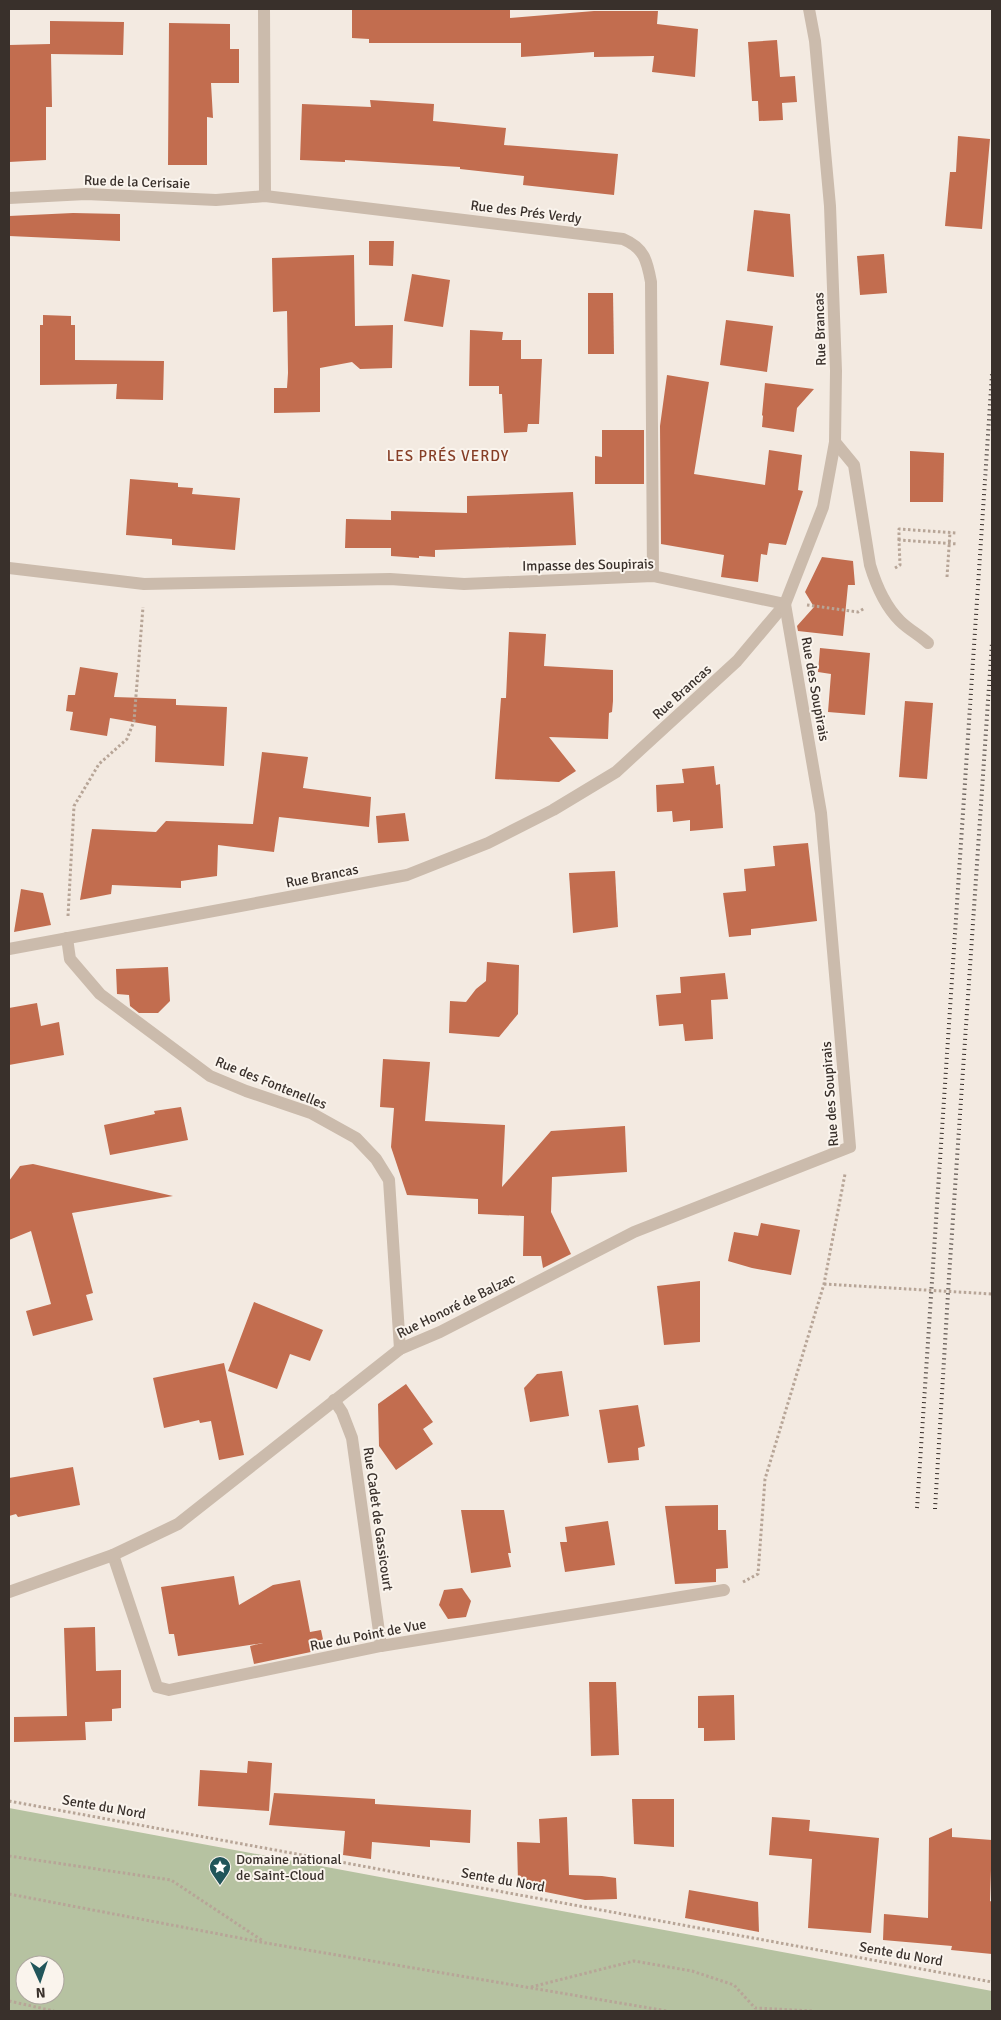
<svg xmlns="http://www.w3.org/2000/svg" width="1001" height="2020" viewBox="0 0 1001 2020" font-family="Signika,sans-serif">
<style>
.green{fill:#b6c2a1;fill-rule:evenodd}
.building{fill:#c26d4f}
.lines{fill:none;stroke-linecap:round;stroke-linejoin:round}
.path{stroke:#b7a597;stroke-width:3;stroke-dasharray:2.5 2.5;stroke-linecap:butt}
.minor{stroke:#cbbbac;stroke-width:12}
.rail{stroke:#39302b;stroke-width:4;stroke-dasharray:1 4;stroke-linecap:butt}
.path-bridge{stroke:#b7a597;stroke-width:3;stroke-dasharray:2.5 2.5;stroke-linecap:butt}
.labels{text-anchor:middle;dominant-baseline:central;stroke-width:4;stroke-linejoin:round;paint-order:stroke}
.street-label{font-size:14px;fill:#39302b;stroke:#faf4ed}
.poi-label{font-size:14px;fill:#39302b;stroke:#faf4ed;text-anchor:start}
.neighbourhood-label{font-size:15px;letter-spacing:1px;fill:#863e26;stroke:#faf4ed}
</style>
<rect width="100%" height="100%" fill="#f3eae1"/>
<!-- green -->
<path class="green" d="M 9,1808 L 992,1991 L 992,2011 L 9,2011 ZM 25,1965 L 55,1965 L 55,1995 L 25,1995 Z"/>
<!-- building -->
<g class="building">
<path d="M 352,9 L 510,9 L 510,18 L 594,11 L 658,11 L 657,24 L 698,29 L 695,77 L 652,72 L 654,56 L 594,57 L 594,52 L 521,57 L 521,43 L 369,43 L 369,39 L 352,38 Z"/>
<path d="M 50,21 L 124,22 L 123,55 L 51,54 L 52,107 L 46,107 L 46,160 L 9,162 L 9,45 L 50,44 Z"/>
<path d="M 169,23 L 230,24 L 230,49 L 239,49 L 239,83 L 211,83 L 213,118 L 207,117 L 207,165 L 168,165 Z"/>
<path d="M 777,40 L 780,77 L 795,76 L 797,102 L 782,103 L 783,120 L 759,121 L 758,101 L 752,101 L 748,42 Z"/>
<path d="M 370,100 L 434,104 L 433,121 L 506,128 L 504,145 L 618,154 L 614,195 L 523,185 L 524,176 L 460,169 L 460,167 L 345,160 L 345,162 L 300,160 L 302,104 L 371,107 Z"/>
<path d="M 958,136 L 990,139 L 982,229 L 945,226 L 950,172 L 956,172 Z"/>
<path d="M 754,210 L 790,214 L 794,277 L 747,271 Z"/>
<path d="M 73,213 L 120,214 L 120,241 L 9,236 L 9,216 Z"/>
<path d="M 369,241 L 394,241 L 393,266 L 369,265 Z"/>
<path d="M 884,254 L 887,293 L 860,295 L 857,256 Z"/>
<path d="M 354,255 L 355,326 L 393,325 L 392,368 L 360,369 L 352,362 L 320,368 L 320,412 L 274,413 L 274,388 L 287,388 L 288,373 L 287,311 L 273,312 L 272,258 Z"/>
<path d="M 412,274 L 450,280 L 443,327 L 404,321 Z"/>
<path d="M 588,293 L 613,293 L 614,354 L 588,354 Z"/>
<path d="M 43,315 L 71,316 L 71,325 L 75,325 L 75,360 L 164,361 L 163,400 L 116,399 L 117,384 L 40,385 L 40,325 L 43,325 Z"/>
<path d="M 726,320 L 773,326 L 767,372 L 720,365 Z"/>
<path d="M 470,330 L 503,332 L 502,340 L 521,340 L 521,359 L 542,359 L 539,424 L 528,424 L 527,432 L 504,433 L 502,394 L 499,394 L 499,386 L 469,386 Z"/>
<path d="M 667,375 L 709,382 L 694,474 L 765,485 L 769,450 L 802,455 L 798,490 L 803,491 L 786,545 L 769,543 L 767,555 L 761,554 L 758,582 L 721,577 L 724,555 L 661,544 L 660,426 Z"/>
<path d="M 765,383 L 814,389 L 797,408 L 794,432 L 762,427 L 763,416 L 762,415 Z"/>
<path d="M 602,430 L 644,430 L 644,484 L 595,484 L 595,456 L 602,457 Z"/>
<path d="M 910,451 L 944,453 L 943,502 L 910,502 Z"/>
<path d="M 130,479 L 178,483 L 178,487 L 193,488 L 192,494 L 240,498 L 235,550 L 172,545 L 172,539 L 126,535 Z"/>
<path d="M 573,492 L 576,545 L 435,550 L 435,557 L 419,556 L 419,558 L 391,556 L 391,548 L 345,548 L 346,519 L 391,520 L 391,511 L 467,513 L 467,496 Z"/>
<path d="M 822,557 L 853,561 L 855,585 L 848,585 L 843,636 L 798,631 L 797,626 L 814,607 L 805,592 Z"/>
<path d="M 509,632 L 546,634 L 544,666 L 613,670 L 613,701 L 612,712 L 609,713 L 608,739 L 549,737 L 576,771 L 559,782 L 495,779 L 501,698 L 506,698 Z"/>
<path d="M 820,648 L 870,653 L 865,715 L 828,712 L 831,674 L 818,672 Z"/>
<path d="M 80,667 L 118,673 L 114,697 L 176,699 L 176,705 L 227,707 L 224,766 L 155,762 L 156,726 L 110,718 L 107,736 L 70,730 L 73,712 L 66,711 L 68,695 L 75,695 Z"/>
<path d="M 905,701 L 933,703 L 927,779 L 899,777 Z"/>
<path d="M 262,752 L 308,757 L 303,788 L 371,797 L 369,827 L 279,817 L 274,852 L 218,845 L 217,876 L 181,881 L 181,888 L 112,885 L 111,894 L 80,900 L 92,829 L 156,832 L 166,821 L 253,824 Z"/>
<path d="M 714,766 L 716,785 L 720,784 L 723,828 L 690,831 L 690,820 L 673,822 L 672,811 L 657,812 L 656,785 L 684,783 L 682,769 Z"/>
<path d="M 405,813 L 409,841 L 378,843 L 376,816 Z"/>
<path d="M 808,843 L 817,921 L 751,929 L 751,935 L 729,937 L 723,893 L 746,891 L 744,869 L 775,866 L 773,846 Z"/>
<path d="M 615,871 L 618,927 L 573,933 L 569,873 Z"/>
<path d="M 21,889 L 43,893 L 51,925 L 14,932 Z"/>
<path d="M 487,962 L 519,965 L 518,1014 L 499,1037 L 449,1033 L 450,1001 L 466,1002 L 476,989 L 486,981 Z"/>
<path d="M 168,967 L 170,1001 L 158,1013 L 139,1013 L 130,1006 L 129,995 L 117,994 L 116,969 Z"/>
<path d="M 725,973 L 728,999 L 711,1000 L 713,1039 L 685,1041 L 683,1024 L 659,1026 L 656,995 L 681,993 L 680,977 Z"/>
<path d="M 37,1003 L 41,1026 L 59,1022 L 64,1055 L 9,1065 L 9,1008 Z"/>
<path d="M 383,1059 L 430,1062 L 425,1121 L 505,1125 L 502,1187 L 551,1131 L 625,1126 L 627,1172 L 552,1177 L 551,1212 L 571,1254 L 543,1268 L 541,1256 L 523,1256 L 524,1216 L 478,1214 L 478,1199 L 407,1195 L 391,1147 L 394,1108 L 380,1107 Z"/>
<path d="M 181,1107 L 188,1140 L 110,1155 L 104,1125 L 155,1114 L 154,1111 Z"/>
<path d="M 33,1164 L 173,1196 L 72,1213 L 93,1293 L 86,1295 L 93,1320 L 33,1336 L 26,1311 L 51,1304 L 31,1231 L 9,1240 L 9,1181 L 20,1166 Z"/>
<path d="M 761,1223 L 800,1230 L 791,1275 L 752,1268 L 728,1261 L 734,1232 L 758,1236 Z"/>
<path d="M 700,1281 L 700,1342 L 664,1345 L 657,1286 Z"/>
<path d="M 254,1302 L 323,1330 L 310,1361 L 290,1354 L 277,1389 L 228,1371 Z"/>
<path d="M 224,1363 L 244,1455 L 219,1460 L 211,1421 L 200,1423 L 199,1420 L 164,1428 L 153,1378 Z"/>
<path d="M 562,1371 L 569,1416 L 530,1422 L 524,1388 L 537,1374 Z"/>
<path d="M 406,1384 L 433,1422 L 423,1429 L 433,1444 L 396,1470 L 379,1446 L 378,1404 Z"/>
<path d="M 638,1405 L 645,1446 L 638,1448 L 639,1460 L 608,1463 L 599,1410 Z"/>
<path d="M 73,1467 L 80,1505 L 18,1517 L 16,1514 L 9,1516 L 9,1478 Z"/>
<path d="M 718,1505 L 718,1530 L 726,1530 L 728,1568 L 716,1569 L 716,1582 L 675,1584 L 665,1506 Z"/>
<path d="M 461,1510 L 504,1510 L 511,1553 L 508,1553 L 511,1567 L 471,1573 Z"/>
<path d="M 608,1521 L 615,1565 L 565,1572 L 560,1542 L 567,1542 L 565,1527 Z"/>
<path d="M 234,1576 L 239,1605 L 273,1585 L 300,1580 L 310,1632 L 321,1630 L 325,1649 L 254,1664 L 250,1646 L 263,1643 L 178,1656 L 174,1634 L 169,1634 L 161,1587 Z"/>
<path d="M 462,1588 L 471,1601 L 466,1617 L 448,1619 L 439,1605 L 444,1590 Z"/>
<path d="M 95,1627 L 96,1671 L 121,1670 L 121,1708 L 112,1709 L 112,1721 L 85,1722 L 86,1740 L 14,1742 L 14,1717 L 67,1716 L 64,1628 Z"/>
<path d="M 589,1682 L 616,1682 L 619,1755 L 591,1756 Z"/>
<path d="M 734,1695 L 735,1740 L 704,1741 L 704,1728 L 698,1728 L 698,1696 Z"/>
<path d="M 248,1761 L 272,1763 L 269,1811 L 198,1806 L 200,1770 L 247,1773 Z"/>
<path d="M 274,1793 L 375,1799 L 375,1804 L 471,1810 L 470,1843 L 430,1840 L 430,1847 L 372,1842 L 371,1859 L 343,1855 L 345,1831 L 269,1825 Z"/>
<path d="M 632,1799 L 674,1799 L 674,1847 L 634,1844 Z"/>
<path d="M 567,1817 L 569,1875 L 602,1876 L 616,1878 L 617,1899 L 585,1900 L 521,1887 L 521,1882 L 518,1882 L 517,1842 L 540,1843 L 539,1819 Z"/>
<path d="M 772,1817 L 810,1820 L 809,1831 L 879,1838 L 871,1933 L 808,1928 L 812,1859 L 769,1855 Z"/>
<path d="M 952,1828 L 952,1837 L 992,1840 L 990,1901 L 992,1902 L 992,1954 L 951,1950 L 952,1946 L 883,1940 L 884,1914 L 928,1918 L 929,1838 Z"/>
<path d="M 689,1890 L 758,1902 L 759,1932 L 685,1918 Z"/>
</g>
<g class="lines">
<!-- path -->
<g class="path">
<path d="M 899,540 L 899,529 L 957,533"/>
<path d="M 895,568 L 900,565 L 899,540 L 958,544"/>
<path d="M 947,577 L 950,532"/>
<path d="M 807,605 L 858,612 L 865,608"/>
<path d="M 68,916 L 74,806 L 99,764 L 127,739 L 134,721 L 143,607"/>
<path d="M 743,1582 L 758,1574 L 765,1479 L 824,1284 L 845,1174"/>
<path d="M 9,1801 L 992,1982"/>
<path d="M 9,1856 L 171,1880 L 263,1941"/>
<path d="M 9,1894 L 266,1943 L 667,2011"/>
<path d="M 531,1987 L 634,1961 L 692,1971 L 734,1985 L 755,2008 L 814,2011"/>
<path d="M 9,2001 L 54,2011"/>
</g>
<!-- minor -->
<g class="minor">
<path d="M 264,9 L 265,196"/>
<path d="M 9,198 L 86,194 L 216,200 L 265,196 L 623,239 C 644,248 647,260 651,282 L 653,576"/>
<path d="M 835,442 L 854,465 L 870,565 C 876,585 885,606 900,621 C 908,629 919,635 928,643"/>
<path d="M 9,568 L 144,584 L 390,579 L 464,584 L 653,576 L 785,604"/>
<path d="M 67,938 L 70,959 L 100,994 L 210,1076 L 246,1091 L 311,1113 L 356,1138 L 376,1159 L 389,1180 L 400,1349"/>
<path d="M 9,949 L 407,875 L 488,843 L 553,810 L 616,772 L 737,661 L 785,604 L 823,507 L 835,442 L 836,371 L 830,206 L 815,41 L 809,9"/>
<path d="M 334,1400 L 342,1412 L 352,1438 L 381,1646"/>
<path d="M 113,1555 L 157,1687 L 169,1690 L 381,1646 L 724,1590"/>
<path d="M 9,1592 L 113,1555 L 178,1524 L 400,1349 L 440,1332 L 634,1232 L 850,1147 L 821,813 L 785,604"/>
</g>
<!-- rail -->
<g class="rail">
<path d="M 917,1508 L 992,374"/>
<path d="M 935,1509 L 949,1277 L 992,642"/>
</g>
<!-- path-bridge -->
<path class="path-bridge" d="M 824,1284 L 992,1294"/>
</g>
<!-- icons -->
<defs>
<g id="sight-pin" transform="scale(1.125)"><path d="M0 17L-7.5 6A9.5 9.5 0 1 1 7.5 6Z" fill="#21555a" stroke="#faf4ed"/><path d="M0-6L1.8-2.2L6-1.7L2.9 1.2L3.7 5.4L0 3.3L-3.7 5.4L-2.9 1.2L-6-1.7L-1.8-2.2Z" fill="#fff"/></g>
</defs>
<g fill-rule="evenodd">
<use href="#sight-pin" x="220" y="1867"/>
</g>
<g class="labels">
<!-- street labels -->
<g class="street-label">
<text transform="translate(137 182) rotate(2)">Rue de la Cerisaie</text>
<text transform="translate(526 212) rotate(7)">Rue des Prés Verdy</text>
<text transform="translate(820 329) rotate(-92)">Rue Brancas</text>
<text transform="translate(588 565) rotate(-1)">Impasse des Soupirais</text>
<text transform="translate(815 689) rotate(80)">Rue des Soupirais</text>
<text transform="translate(682 692) rotate(-42)">Rue Brancas</text>
<text transform="translate(322 876) rotate(-11)">Rue Brancas</text>
<text transform="translate(271 1083) rotate(22)">Rue des Fontenelles</text>
<text transform="translate(830 1094) rotate(-94)">Rue des Soupirais</text>
<text transform="translate(456 1306) rotate(-26)">Rue Honoré de Balzac</text>
<text transform="translate(378 1519) rotate(82)">Rue Cadet de Gassicourt</text>
<text transform="translate(368 1635) rotate(-11)">Rue du Point de Vue</text>
<text transform="translate(104 1807) rotate(10)">Sente du Nord</text>
<text transform="translate(503 1880) rotate(10)">Sente du Nord</text>
<text transform="translate(901 1954) rotate(10)">Sente du Nord</text>
</g>
<!-- poi labels -->
<g class="poi-label">
<text x="236" y="1859">Domaine national<tspan x="236" dy="16">de Saint-Cloud</tspan></text>
</g>
<!-- neighbourhood labels -->
<g class="neighbourhood-label">
<text x="448" y="456">LES PRÉS VERDY</text>
</g>
</g>
<!-- border -->
<rect width="1001" height="2020" fill="none" stroke="#39302b" stroke-width="20"/>
<!-- north arrow -->
<g transform="translate(40 1980) rotate(177)"><circle r="24" fill="#faf4ed" stroke="#ada69f"/>
<path d="M0-4L9 19L0 12L-9 19Z" fill="#21555a"/>
<text y="-8" font-size="14" font-weight="bold" text-anchor="middle" fill="#39302b">N</text>
</g>
</svg>
